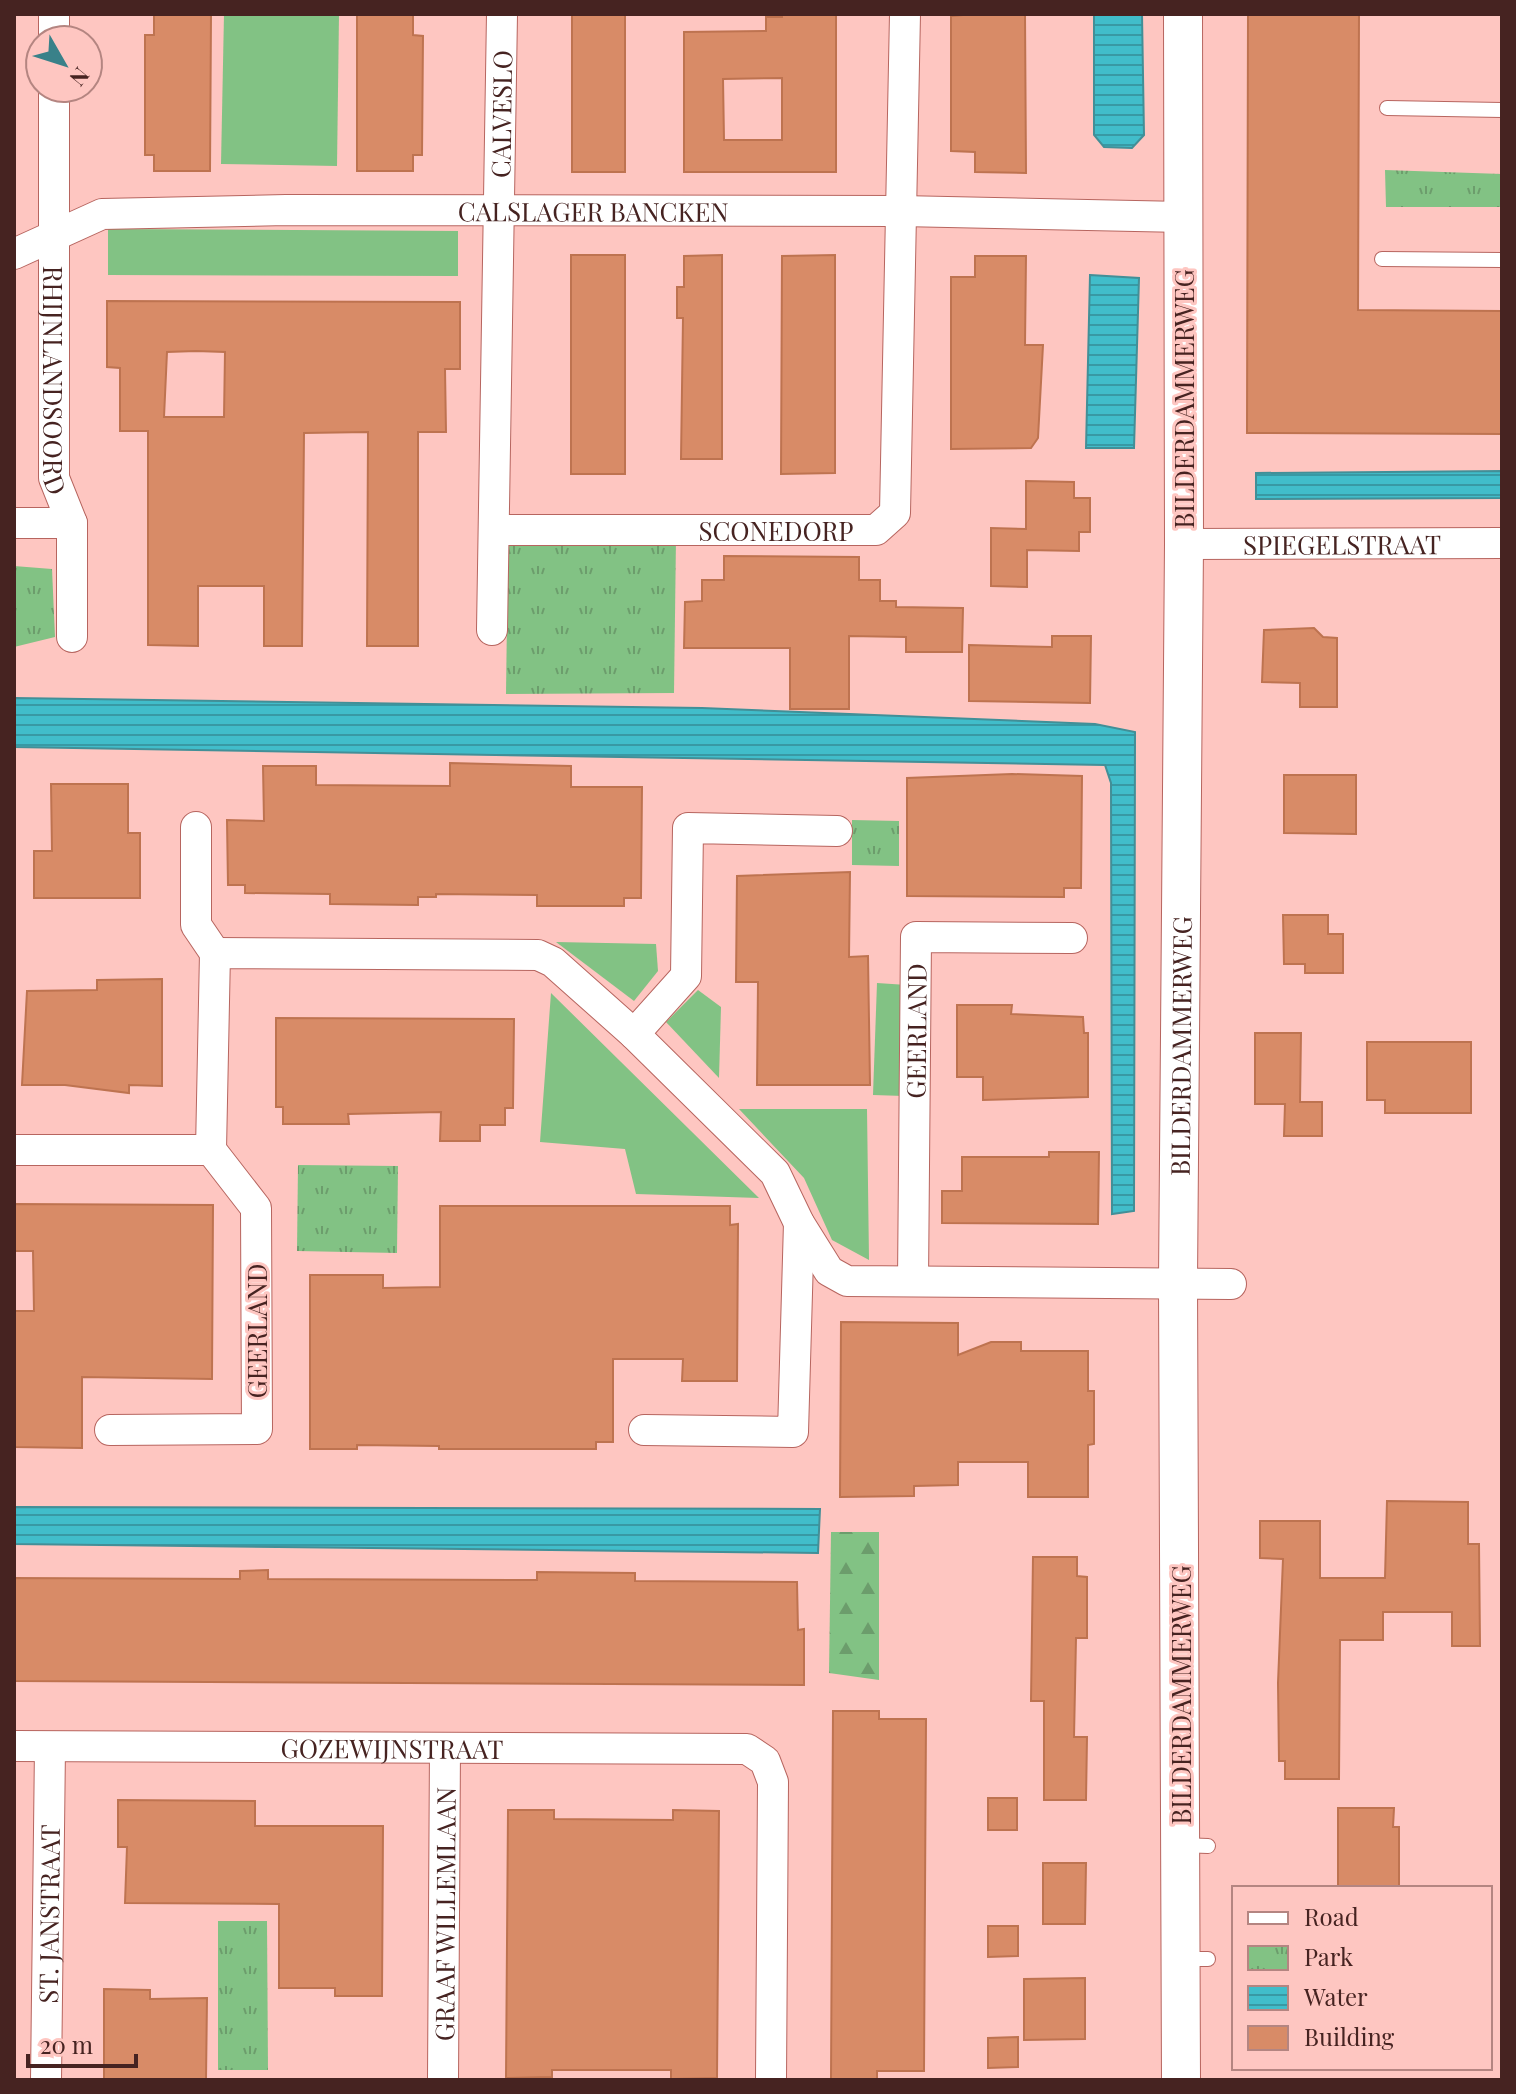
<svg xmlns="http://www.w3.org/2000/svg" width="1516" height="2094" viewBox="0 0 1516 2094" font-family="'Playfair Display',serif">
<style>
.grass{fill:#82c284}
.forest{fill:url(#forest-firs)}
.park{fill:url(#park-tufts)}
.water{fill:url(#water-rules);stroke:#428f97;stroke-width:2}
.building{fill:#d88b67;stroke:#be7350;stroke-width:2;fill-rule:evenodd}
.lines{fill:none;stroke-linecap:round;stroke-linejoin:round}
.service-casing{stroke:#b7655f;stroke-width:16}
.minor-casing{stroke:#b7655f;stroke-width:32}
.tertiary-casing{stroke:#b7655f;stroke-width:40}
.service{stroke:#fff;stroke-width:14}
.minor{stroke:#fff;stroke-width:30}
.tertiary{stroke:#fff;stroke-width:38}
.labels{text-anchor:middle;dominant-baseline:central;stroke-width:6;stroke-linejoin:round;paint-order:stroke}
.street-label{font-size:26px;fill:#462321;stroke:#fec6c1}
</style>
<defs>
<pattern id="forest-firs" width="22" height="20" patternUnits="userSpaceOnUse" patternTransform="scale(2)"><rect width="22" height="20" fill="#82c284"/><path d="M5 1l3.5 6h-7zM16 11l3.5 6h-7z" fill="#6c9d6c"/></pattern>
<pattern id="park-tufts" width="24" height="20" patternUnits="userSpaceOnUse" patternTransform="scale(2)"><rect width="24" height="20" fill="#82c284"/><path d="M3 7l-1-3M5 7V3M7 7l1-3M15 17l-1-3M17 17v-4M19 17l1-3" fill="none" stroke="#6c9d6c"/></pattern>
<pattern id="water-rules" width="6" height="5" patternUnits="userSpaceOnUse" patternTransform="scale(2)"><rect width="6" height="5" fill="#41bdca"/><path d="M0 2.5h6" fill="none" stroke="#3899a4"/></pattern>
</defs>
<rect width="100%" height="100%" fill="#fec6c1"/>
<!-- grass -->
<g class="grass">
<path d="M 224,14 L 339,14 L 337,166 L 221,164 Z"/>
<path d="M 108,229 L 458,231 L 458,276 L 108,275 Z"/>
<path d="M 556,942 L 656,944 L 658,971 L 634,1001 Z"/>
<path d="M 877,983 L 907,985 L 904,1096 L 873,1095 Z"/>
<path d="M 698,990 L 721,1007 L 719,1078 L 666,1022 Z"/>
<path d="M 551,993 L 759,1198 L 636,1194 L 625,1149 L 540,1142 Z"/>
<path d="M 739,1109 L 867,1109 L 869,1260 L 832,1240 L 804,1178 Z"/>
</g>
<!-- forest -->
<path class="forest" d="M 831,1532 L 879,1532 L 879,1680 L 829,1673 Z"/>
<!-- park -->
<g class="park">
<path d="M 1385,170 L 1502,174 L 1502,207 L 1386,207 Z"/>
<path d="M 676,538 L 674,693 L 506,694 L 508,540 Z"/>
<path d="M 14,566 L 52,569 L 55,637 L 14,647 Z"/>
<path d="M 852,820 L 899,821 L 899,866 L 852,865 Z"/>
<path d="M 298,1165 L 398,1166 L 397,1253 L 297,1251 Z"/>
<path d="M 218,1921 L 267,1921 L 268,2070 L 218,2070 Z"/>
</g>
<!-- water -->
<g class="water">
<path d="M 1094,14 L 1142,14 L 1144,135 L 1132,148 L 1104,147 L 1094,135 Z"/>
<path d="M 1090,275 L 1139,278 L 1134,448 L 1086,448 Z"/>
<path d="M 1502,471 L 1502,498 L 1256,499 L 1256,473 Z"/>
<path d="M 14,698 L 702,708 L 1095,724 L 1135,732 L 1134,1211 L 1112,1214 L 1111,783 L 1105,765 L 14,747 Z"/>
<path d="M 14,1507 L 820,1509 L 818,1553 L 14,1544 Z"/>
</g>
<!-- building -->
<g class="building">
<path d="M 154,14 L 211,14 L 210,171 L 154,171 L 154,155 L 145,155 L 145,35 L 154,35 Z"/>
<path d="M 357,14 L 413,14 L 413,35 L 423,36 L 422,155 L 413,155 L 413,171 L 357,171 Z"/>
<rect x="572" y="14" width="53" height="158"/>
<path d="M 782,14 L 836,14 L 836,172 L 684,172 L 684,32 L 766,31 L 766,17 L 782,17 ZM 782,78 L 782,140 L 724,140 L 723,79 Z"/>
<path d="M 975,14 L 1025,14 L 1026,173 L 975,172 L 975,152 L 951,151 L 951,16 Z"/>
<path d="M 1248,14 L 1359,14 L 1358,310 L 1502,311 L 1502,434 L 1247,433 Z"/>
<rect x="571" y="255" width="54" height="219"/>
<path d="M 722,255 L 722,459 L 681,459 L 683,318 L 677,318 L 677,287 L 684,287 L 684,256 Z"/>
<path d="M 835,255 L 835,473 L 781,474 L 782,256 Z"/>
<path d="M 975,256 L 1026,256 L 1025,345 L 1043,345 L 1038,438 L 1031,448 L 951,449 L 951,277 L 975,277 Z"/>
<path d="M 107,301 L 460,302 L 460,369 L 445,369 L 446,432 L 418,432 L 418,646 L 367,646 L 368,432 L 304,433 L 302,646 L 264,646 L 264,586 L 198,586 L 198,646 L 148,645 L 148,431 L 120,431 L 120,368 L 107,367 ZM 196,351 L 225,352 L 224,417 L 164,417 L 167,352 Z"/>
<path d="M 1026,481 L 1074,482 L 1074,498 L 1090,498 L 1090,532 L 1079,532 L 1079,551 L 1027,550 L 1027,587 L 991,586 L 991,528 L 1026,529 Z"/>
<path d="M 724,556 L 859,557 L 859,580 L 880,580 L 880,601 L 896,601 L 896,607 L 963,608 L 962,652 L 906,652 L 906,637 L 849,636 L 849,709 L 790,709 L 790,648 L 684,648 L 685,602 L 702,601 L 702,580 L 724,580 Z"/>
<path d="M 1314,628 L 1323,637 L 1337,638 L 1337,707 L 1300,707 L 1300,683 L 1262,682 L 1264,630 Z"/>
<path d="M 1052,636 L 1091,636 L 1090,703 L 969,701 L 969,645 L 1052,647 Z"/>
<path d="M 450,763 L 571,766 L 571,787 L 642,787 L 641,898 L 624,898 L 624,906 L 537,906 L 537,895 L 436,894 L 436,897 L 418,897 L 418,905 L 330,904 L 330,894 L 245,893 L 245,885 L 228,885 L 227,820 L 264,821 L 263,766 L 316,766 L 316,785 L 450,786 Z"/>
<path d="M 1012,774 L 1082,776 L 1081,888 L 1064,888 L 1064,897 L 907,896 L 907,778 Z"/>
<path d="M 1284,775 L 1356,775 L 1356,834 L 1284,833 Z"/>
<path d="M 51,784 L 128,784 L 128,833 L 140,833 L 140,898 L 34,898 L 34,851 L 52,851 Z"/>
<path d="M 850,872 L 849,957 L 868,956 L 870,1085 L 757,1085 L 758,982 L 736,982 L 737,876 Z"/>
<path d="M 1283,915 L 1328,915 L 1328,934 L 1343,934 L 1343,973 L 1305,973 L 1305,964 L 1284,964 Z"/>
<path d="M 162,979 L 162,1086 L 129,1085 L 129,1093 L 65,1085 L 22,1085 L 27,991 L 97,990 L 97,980 Z"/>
<path d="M 957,1005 L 1012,1005 L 1011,1014 L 1083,1017 L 1084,1033 L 1088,1033 L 1088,1097 L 983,1100 L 983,1077 L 957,1077 Z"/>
<path d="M 276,1018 L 514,1019 L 513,1108 L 505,1108 L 505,1125 L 480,1125 L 480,1141 L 440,1141 L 441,1112 L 348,1114 L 349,1124 L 283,1124 L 283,1107 L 276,1107 Z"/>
<path d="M 1255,1033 L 1301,1033 L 1300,1102 L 1322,1102 L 1322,1136 L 1284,1136 L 1285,1104 L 1255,1104 Z"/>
<path d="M 1367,1042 L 1471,1042 L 1471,1113 L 1385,1113 L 1385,1100 L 1367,1100 Z"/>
<path d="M 1049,1152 L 1099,1152 L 1098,1224 L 942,1223 L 942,1191 L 962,1191 L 962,1157 L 1049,1157 Z"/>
<path d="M 14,1204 L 213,1205 L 212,1379 L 82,1377 L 82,1448 L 14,1447 L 14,1311 L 34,1311 L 33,1251 L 14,1251 Z"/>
<path d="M 440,1206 L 730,1206 L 730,1225 L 738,1224 L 737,1381 L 682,1381 L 683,1359 L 613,1359 L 613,1442 L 596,1442 L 596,1449 L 439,1449 L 439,1446 L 357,1445 L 357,1449 L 310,1449 L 310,1275 L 383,1275 L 383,1288 L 440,1287 Z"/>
<path d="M 841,1322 L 958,1323 L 958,1355 L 991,1342 L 1021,1342 L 1021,1351 L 1088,1351 L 1088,1391 L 1094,1391 L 1094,1444 L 1088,1445 L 1088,1497 L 1028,1497 L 1028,1462 L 958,1462 L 958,1485 L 914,1486 L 914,1496 L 840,1497 Z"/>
<path d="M 1387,1501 L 1468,1502 L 1468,1544 L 1479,1544 L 1480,1646 L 1452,1646 L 1452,1612 L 1383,1612 L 1383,1640 L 1340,1640 L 1339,1779 L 1285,1779 L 1285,1761 L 1279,1761 L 1278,1683 L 1283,1559 L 1260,1558 L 1260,1521 L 1320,1521 L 1320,1578 L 1385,1578 Z"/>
<path d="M 1033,1557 L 1077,1557 L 1077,1576 L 1087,1577 L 1087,1638 L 1076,1638 L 1074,1737 L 1087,1737 L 1086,1800 L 1044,1800 L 1044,1701 L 1031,1701 Z"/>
<path d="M 268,1570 L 268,1579 L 537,1580 L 537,1572 L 635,1573 L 635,1581 L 797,1582 L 798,1630 L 804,1629 L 804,1685 L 14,1681 L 14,1578 L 240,1579 L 240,1571 Z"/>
<path d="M 833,1711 L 879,1711 L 879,1719 L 926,1719 L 924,2071 L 877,2071 L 877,2079 L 831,2079 Z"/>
<rect x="988" y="1798" width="29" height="32"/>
<path d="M 118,1800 L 255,1801 L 255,1826 L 383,1826 L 382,1996 L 335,1996 L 335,1988 L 279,1988 L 279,1904 L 125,1903 L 127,1847 L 118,1847 Z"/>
<path d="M 1338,1808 L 1394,1808 L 1393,1827 L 1399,1827 L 1399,1886 L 1338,1888 Z"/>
<path d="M 508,1810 L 554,1810 L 554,1819 L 673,1820 L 673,1810 L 719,1811 L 717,2078 L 671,2079 L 671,2070 L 552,2070 L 552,2077 L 506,2078 Z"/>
<path d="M 1043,1863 L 1086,1863 L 1085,1924 L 1043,1924 Z"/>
<path d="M 988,1926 L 1018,1926 L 1018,1956 L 988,1957 Z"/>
<path d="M 1085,1978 L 1085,2039 L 1024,2040 L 1024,1979 Z"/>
<path d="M 104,1989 L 150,1990 L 150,1999 L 207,1998 L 206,2080 L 104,2080 Z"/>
<path d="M 1018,2037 L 1018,2067 L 988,2068 L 988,2038 Z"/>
</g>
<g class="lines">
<!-- service casing -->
<g class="service-casing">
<g id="service">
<path d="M 1387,108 L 1502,110"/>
<path d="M 1382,259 L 1502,260"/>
<path d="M 1181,1845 L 1208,1846"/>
<path d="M 1180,1959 L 1208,1959"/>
</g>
</g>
<!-- minor casing -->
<g class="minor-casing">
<g id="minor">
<path d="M 54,14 L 54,40"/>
<path id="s1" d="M 54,88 L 54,478 L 72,523 L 72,637"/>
<path id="s2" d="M 14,254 L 102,214 L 286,210 L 901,211 L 1183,217"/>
<path d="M 14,523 L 72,523"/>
<path id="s3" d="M 494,530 L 876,530 L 895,513 L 905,14"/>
<path id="s4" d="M 1184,544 L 1502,543"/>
<path id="s5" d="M 492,630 L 502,14"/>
<path d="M 196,827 L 196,925 L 215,953"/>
<path d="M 634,1034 L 686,976 L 688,828 L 837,831"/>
<path d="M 14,1150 L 211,1150"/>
<path id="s6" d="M 913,1281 L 916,937 L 1072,938"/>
<path d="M 110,1430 L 257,1429 L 256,1208 L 211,1150 L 215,953 L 538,955 L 553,962 L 634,1034 L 775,1173 L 799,1223 L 829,1271 L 847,1281 L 1231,1284"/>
<path d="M 644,1430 L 793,1432 L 799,1223"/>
<path id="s7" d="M 14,1746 L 747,1749 L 765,1761 L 773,1782 L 771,2080"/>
<path id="s8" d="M 46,2080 L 50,1747"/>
<path id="s9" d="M 443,2080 L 445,1748"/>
</g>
</g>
<!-- tertiary casing -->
<g class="tertiary-casing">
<g id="tertiary">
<path id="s10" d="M 1181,2080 L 1178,1282 L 1184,544 L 1183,14"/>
</g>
</g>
<!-- service -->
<use href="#service" class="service"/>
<!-- minor -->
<use href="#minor" class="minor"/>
<!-- tertiary -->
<use href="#tertiary" class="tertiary"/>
</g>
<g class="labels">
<!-- street labels -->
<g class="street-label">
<text stroke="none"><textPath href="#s5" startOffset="516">CALVESLO</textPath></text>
<text stroke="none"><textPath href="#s2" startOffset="588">CALSLAGER BANCKEN</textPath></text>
<text stroke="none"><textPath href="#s1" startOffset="292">RHIJNLANDSOORD</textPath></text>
<text transform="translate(1183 399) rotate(-90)">BILDERDAMMERWEG</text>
<text stroke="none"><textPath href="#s3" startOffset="282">SCONEDORP</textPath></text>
<text stroke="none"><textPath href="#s4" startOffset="158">SPIEGELSTRAAT</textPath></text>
<text stroke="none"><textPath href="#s6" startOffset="250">GEERLAND</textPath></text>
<text stroke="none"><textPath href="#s10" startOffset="1034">BILDERDAMMERWEG</textPath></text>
<text transform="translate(256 1331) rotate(-90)">GEERLAND</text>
<text transform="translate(1180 1695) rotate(-90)">BILDERDAMMERWEG</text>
<text stroke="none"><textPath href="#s7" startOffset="378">GOZEWIJNSTRAAT</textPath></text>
<text stroke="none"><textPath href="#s8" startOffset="166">ST. JANSTRAAT</textPath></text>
<text stroke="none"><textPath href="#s9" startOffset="166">GRAAF WILLEMLAAN</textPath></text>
</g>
</g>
<!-- border -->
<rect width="1516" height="2094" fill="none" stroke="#462321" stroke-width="32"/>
<!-- legend -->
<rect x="1232" y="1886" width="260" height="184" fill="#fec6c1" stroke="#b48581" stroke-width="2"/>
<rect x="1248" y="1912" width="40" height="12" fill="#ffffff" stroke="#b48581" stroke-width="2"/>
<text x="1304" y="1926" font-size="24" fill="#462321">Road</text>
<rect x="1248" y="1946" width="40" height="24" fill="url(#park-tufts)" stroke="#b48581" stroke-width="2"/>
<text x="1304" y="1966" font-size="24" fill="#462321">Park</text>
<rect x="1248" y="1986" width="40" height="24" fill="url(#water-rules)" stroke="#b48581" stroke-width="2"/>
<text x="1304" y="2006" font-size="24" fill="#462321">Water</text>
<rect x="1248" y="2026" width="40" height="24" fill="#d88b67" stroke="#b48581" stroke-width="2"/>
<text x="1304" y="2046" font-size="24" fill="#462321">Building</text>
<!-- north arrow -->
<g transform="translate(64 64) rotate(129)"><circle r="38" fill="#fec6c1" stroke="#b48581" stroke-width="2"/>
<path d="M0-6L14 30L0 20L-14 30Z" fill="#398189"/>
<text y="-12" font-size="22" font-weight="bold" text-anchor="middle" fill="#462321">N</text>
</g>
<!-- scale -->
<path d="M28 2054v12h108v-12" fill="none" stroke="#462321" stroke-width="4"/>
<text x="40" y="2054" font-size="24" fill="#462321" stroke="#fec6c1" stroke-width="6" paint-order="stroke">20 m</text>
</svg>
